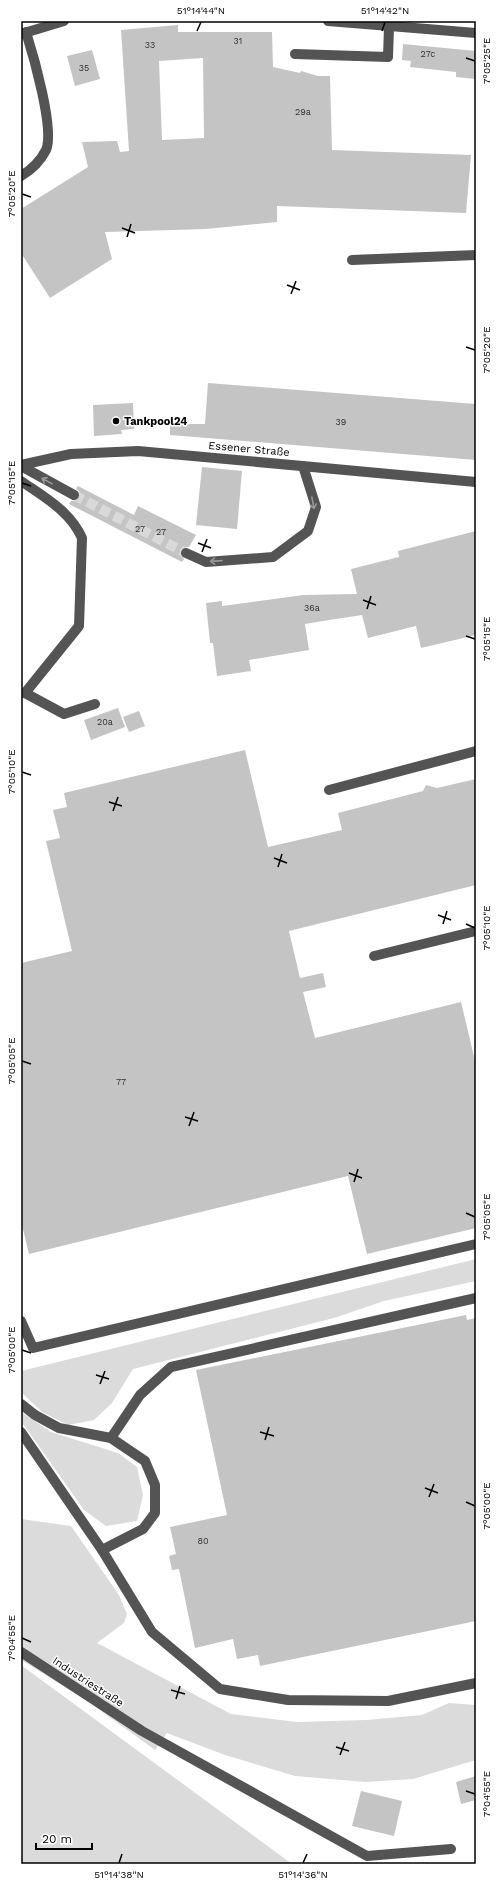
<svg xmlns="http://www.w3.org/2000/svg" width="497" height="1885" viewBox="0 0 497 1885" font-family="'Work Sans',sans-serif">
<style>
.green{fill:#dbdbdb}
.building{fill:#c4c4c4;fill-rule:evenodd}
.lines{fill:none;stroke-linecap:round;stroke-linejoin:round}
.minor-tunnel{stroke:#d9d9d9;stroke-width:10;stroke-dasharray:10 5;stroke-linecap:butt}
.minor{stroke:#545454;stroke-width:10}
.oneway{stroke:#989898}
.ticks{fill:none;stroke:#000;stroke-width:1.5}
.poi-dot{fill:#000;stroke:#fff;stroke-width:1.5}
.labels{text-anchor:middle;dominant-baseline:central;stroke-width:3;stroke-linejoin:round;paint-order:stroke}
.number-label{font-size:9px;fill:#313131}
.poi-label{font-size:11px;font-weight:bold;fill:#000;stroke:#fff;text-anchor:start}
.street-label{font-size:11px;fill:#000;stroke:#fff}
.neatline{fill:none;stroke:#000;stroke-width:1.5}
.ticks-label{font-size:10px;text-anchor:middle;fill:#000}
</style>
<rect width="100%" height="100%" fill="#fff"/>
<!-- green -->
<g class="green">
<path d="M 476,1259 L 476,1281 L 384,1301 L 334,1318 L 133,1369 L 112,1403 L 94,1420 L 68,1425 L 42,1412 L 21,1392 L 21,1371 Z"/>
<path d="M 21,1412 L 51,1432 L 118,1453 L 137,1467 L 143,1495 L 137,1521 L 106,1526 L 84,1510 L 21,1421 Z"/>
<path d="M 21,1519 L 71,1526 L 119,1595 L 127,1614 L 124,1623 L 97,1643 L 231,1714 L 297,1722 L 366,1720 L 422,1715 L 449,1703 L 476,1705 L 476,1760 L 413,1779 L 365,1782 L 295,1776 L 225,1755 L 167,1733 L 155,1750 L 83,1698 L 21,1660 Z"/>
<path d="M 21,1665 L 292,1864 L 21,1864 Z"/>
</g>
<!-- building -->
<g class="building">
<path d="M 178,25 L 178,32 L 272,32 L 273,67 L 300,73 L 301,71 L 318,76 L 330,76 L 332,150 L 471,155 L 466,213 L 277,206 L 277,222 L 206,229 L 105,232 L 112,259 L 50,298 L 21,253 L 21,209 L 88,167 L 82,142 L 117,141 L 120,152 L 129,151 L 121,30 ZM 203,58 L 204,138 L 162,140 L 159,61 Z"/>
<path d="M 403,44 L 476,51 L 476,79 L 456,77 L 456,72 L 410,67 L 411,61 L 402,60 Z"/>
<path d="M 92,50 L 100,79 L 75,86 L 67,56 Z"/>
<path d="M 208,383 L 476,404 L 476,460 L 170,435 L 170,424 L 205,424 Z"/>
<path d="M 133,403 L 134,429 L 121,430 L 122,434 L 94,436 L 93,405 Z"/>
<path d="M 202,467 L 242,471 L 237,529 L 196,525 Z"/>
<path d="M 78,486 L 134,515 L 138,506 L 196,535 L 189,547 L 185,547 L 180,550 L 180,554 L 184,559 L 182,562 L 69,504 L 71,501 L 77,501 L 80,498 L 80,492 L 76,489 Z"/>
<path d="M 476,531 L 476,635 L 421,648 L 416,626 L 368,638 L 362,615 L 323,621 L 305,624 L 309,650 L 249,660 L 251,671 L 217,676 L 213,643 L 210,643 L 206,603 L 222,601 L 222,606 L 303,595 L 357,594 L 351,569 L 399,557 L 398,551 Z"/>
<path d="M 118,708 L 125,727 L 91,740 L 84,720 Z"/>
<path d="M 139,711 L 145,726 L 129,732 L 123,717 Z"/>
<path d="M 245,750 L 268,847 L 342,830 L 338,813 L 423,791 L 426,785 L 437,788 L 476,779 L 476,885 L 289,931 L 300,978 L 323,973 L 326,987 L 303,992 L 315,1038 L 461,1002 L 476,1065 L 476,1228 L 367,1254 L 348,1176 L 29,1254 L 21,1221 L 21,963 L 72,951 L 46,841 L 60,838 L 53,810 L 67,807 L 64,793 Z"/>
<path d="M 466,1315 L 467,1320 L 476,1318 L 476,1621 L 260,1666 L 258,1655 L 237,1659 L 233,1639 L 195,1648 L 179,1569 L 172,1570 L 169,1556 L 176,1554 L 170,1527 L 227,1515 L 196,1370 Z"/>
<path d="M 476,1776 L 476,1800 L 461,1804 L 456,1782 Z"/>
<path d="M 361,1791 L 402,1801 L 394,1836 L 352,1826 Z"/>
</g>
<g class="lines">
<!-- minor-tunnel -->
<path class="minor-tunnel" d="M 74,495 L 186,553"/>
<!-- minor -->
<g class="minor">
<path d="M 328,21 L 476,33"/>
<path d="M 21,34 L 64,21"/>
<path d="M 295,54 L 388,57 L 389,27"/>
<path d="M 21,176 C 31,170 41,160 46,150 C 55,130 33,54 26,32"/>
<path d="M 352,260 L 476,255"/>
<path d="M 21,465 L 71,454 L 138,451 L 476,482"/>
<path d="M 21,466 L 74,495"/>
<path d="M 21,481 C 44,497 70,511 82,538 L 79,626 L 25,693 L 64,714 L 95,704"/>
<path d="M 186,553 L 206,562 L 273,557 L 308,531 L 316,507 L 303,466"/>
<path d="M 329,790 L 476,751"/>
<path d="M 374,956 L 476,931"/>
<path d="M 21,1321 L 33,1348 L 476,1244"/>
<path d="M 21,1404 L 35,1415 L 59,1428 L 111,1438 L 145,1461 L 155,1485 L 155,1513 L 143,1529 L 102,1550"/>
<path d="M 21,1432 L 102,1550 L 152,1632 L 220,1689 L 288,1700 L 388,1701 L 476,1683"/>
<path d="M 111,1438 L 140,1395 L 171,1367 L 476,1298"/>
<path d="M 21,1652 L 142,1731 L 367,1856 L 451,1849"/>
</g>
</g>
<!-- one-way arrows -->
<defs><path id="oneway-shaft" d="M-6 0H5M1.5-3L5.5 0L1.5 3" fill="none" stroke-width="1.6" stroke-linecap="round" stroke-linejoin="round"/></defs>
<g class="oneway">
<use href="#oneway-shaft" transform="translate(47 481) rotate(-151)"/>
<use href="#oneway-shaft" transform="translate(313 503) rotate(79)"/>
<use href="#oneway-shaft" transform="translate(216 561) rotate(176)"/>
</g>
<!-- ticks -->
<path class="ticks" d="M 197,31 L 201,22M 382,31 L 385,22M 466,58 L 475,61M 22,194 L 31,197M 122,228 L 135,233M 127,237 L 131,224M 287,285 L 300,290M 291,294 L 296,281M 466,347 L 475,350M 22,483 L 31,486M 198,543 L 211,548M 202,552 L 207,539M 363,600 L 376,605M 367,609 L 371,596M 466,636 L 475,639M 22,772 L 31,775M 109,802 L 122,806M 113,811 L 118,797M 274,858 L 287,863M 278,867 L 282,854M 438,915 L 451,920M 443,924 L 447,911M 466,924 L 475,928M 22,1061 L 31,1064M 185,1117 L 198,1121M 189,1126 L 194,1112M 349,1173 L 362,1178M 354,1182 L 358,1169M 466,1213 L 475,1217M 22,1350 L 31,1353M 96,1375 L 109,1379M 100,1384 L 105,1371M 260,1432 L 274,1436M 265,1440 L 269,1427M 425,1488 L 438,1493M 429,1497 L 434,1484M 466,1502 L 475,1506M 22,1638 L 31,1642M 171,1690 L 185,1694M 176,1699 L 180,1686M 336,1747 L 349,1751M 340,1755 L 345,1742M 466,1791 L 475,1794M 119,1863 L 122,1854M 303,1863 L 307,1854"/>
<!-- markers -->
<circle class="poi-dot" cx="116" cy="421" r="4"/>
<g class="labels">
<!-- number labels -->
<g class="number-label">
<text x="238" y="41">31</text>
<text x="150" y="45">33</text>
<text x="428" y="54">27c</text>
<text x="84" y="68">35</text>
<text x="303" y="112">29a</text>
<text x="341" y="422">39</text>
<text x="140" y="529">27</text>
<text x="161" y="532">27</text>
<text x="312" y="608">36a</text>
<text x="105" y="722">20a</text>
<text x="121" y="1082">77</text>
<text x="203" y="1541">80</text>
</g>
<!-- poi labels -->
<g class="poi-label">
<text x="124" y="421">Tankpool24</text>
</g>
<!-- street labels -->
<g class="street-label">
<text transform="translate(249 449) rotate(5)">Essener Straße</text>
<text transform="translate(88 1682) rotate(33)">Industriestraße</text>
</g>
</g>
<!-- border -->
<rect width="497" height="1885" fill="none" stroke="#ffffff" stroke-width="44"/>
<!-- scale -->
<path d="M36 1843v6h56v-6" fill="none" stroke="#000000" stroke-width="2"/>
<text x="42" y="1843" font-size="12" fill="#000000" stroke="#ffffff" stroke-width="3" paint-order="stroke">20 m</text>
<rect x="22" y="22" width="453" height="1841" class="neatline"/>
<g class="ticks-label">
<text x="201" y="14">51°14'44"N</text>
<text x="385" y="14">51°14'42"N</text>
<text transform="translate(486 61) rotate(-90)" y="4">7°05'25"E</text>
<text transform="translate(11 194) rotate(-90)" y="4">7°05'20"E</text>
<text transform="translate(486 350) rotate(-90)" y="4">7°05'20"E</text>
<text transform="translate(11 483) rotate(-90)" y="4">7°05'15"E</text>
<text transform="translate(486 639) rotate(-90)" y="4">7°05'15"E</text>
<text transform="translate(11 772) rotate(-90)" y="4">7°05'10"E</text>
<text transform="translate(486 928) rotate(-90)" y="4">7°05'10"E</text>
<text transform="translate(11 1061) rotate(-90)" y="4">7°05'05"E</text>
<text transform="translate(486 1217) rotate(-90)" y="4">7°05'05"E</text>
<text transform="translate(11 1350) rotate(-90)" y="4">7°05'00"E</text>
<text transform="translate(486 1506) rotate(-90)" y="4">7°05'00"E</text>
<text transform="translate(11 1638) rotate(-90)" y="4">7°04'55"E</text>
<text transform="translate(486 1794) rotate(-90)" y="4">7°04'55"E</text>
<text x="119" y="1878">51°14'38"N</text>
<text x="303" y="1878">51°14'36"N</text>
</g>
</svg>
